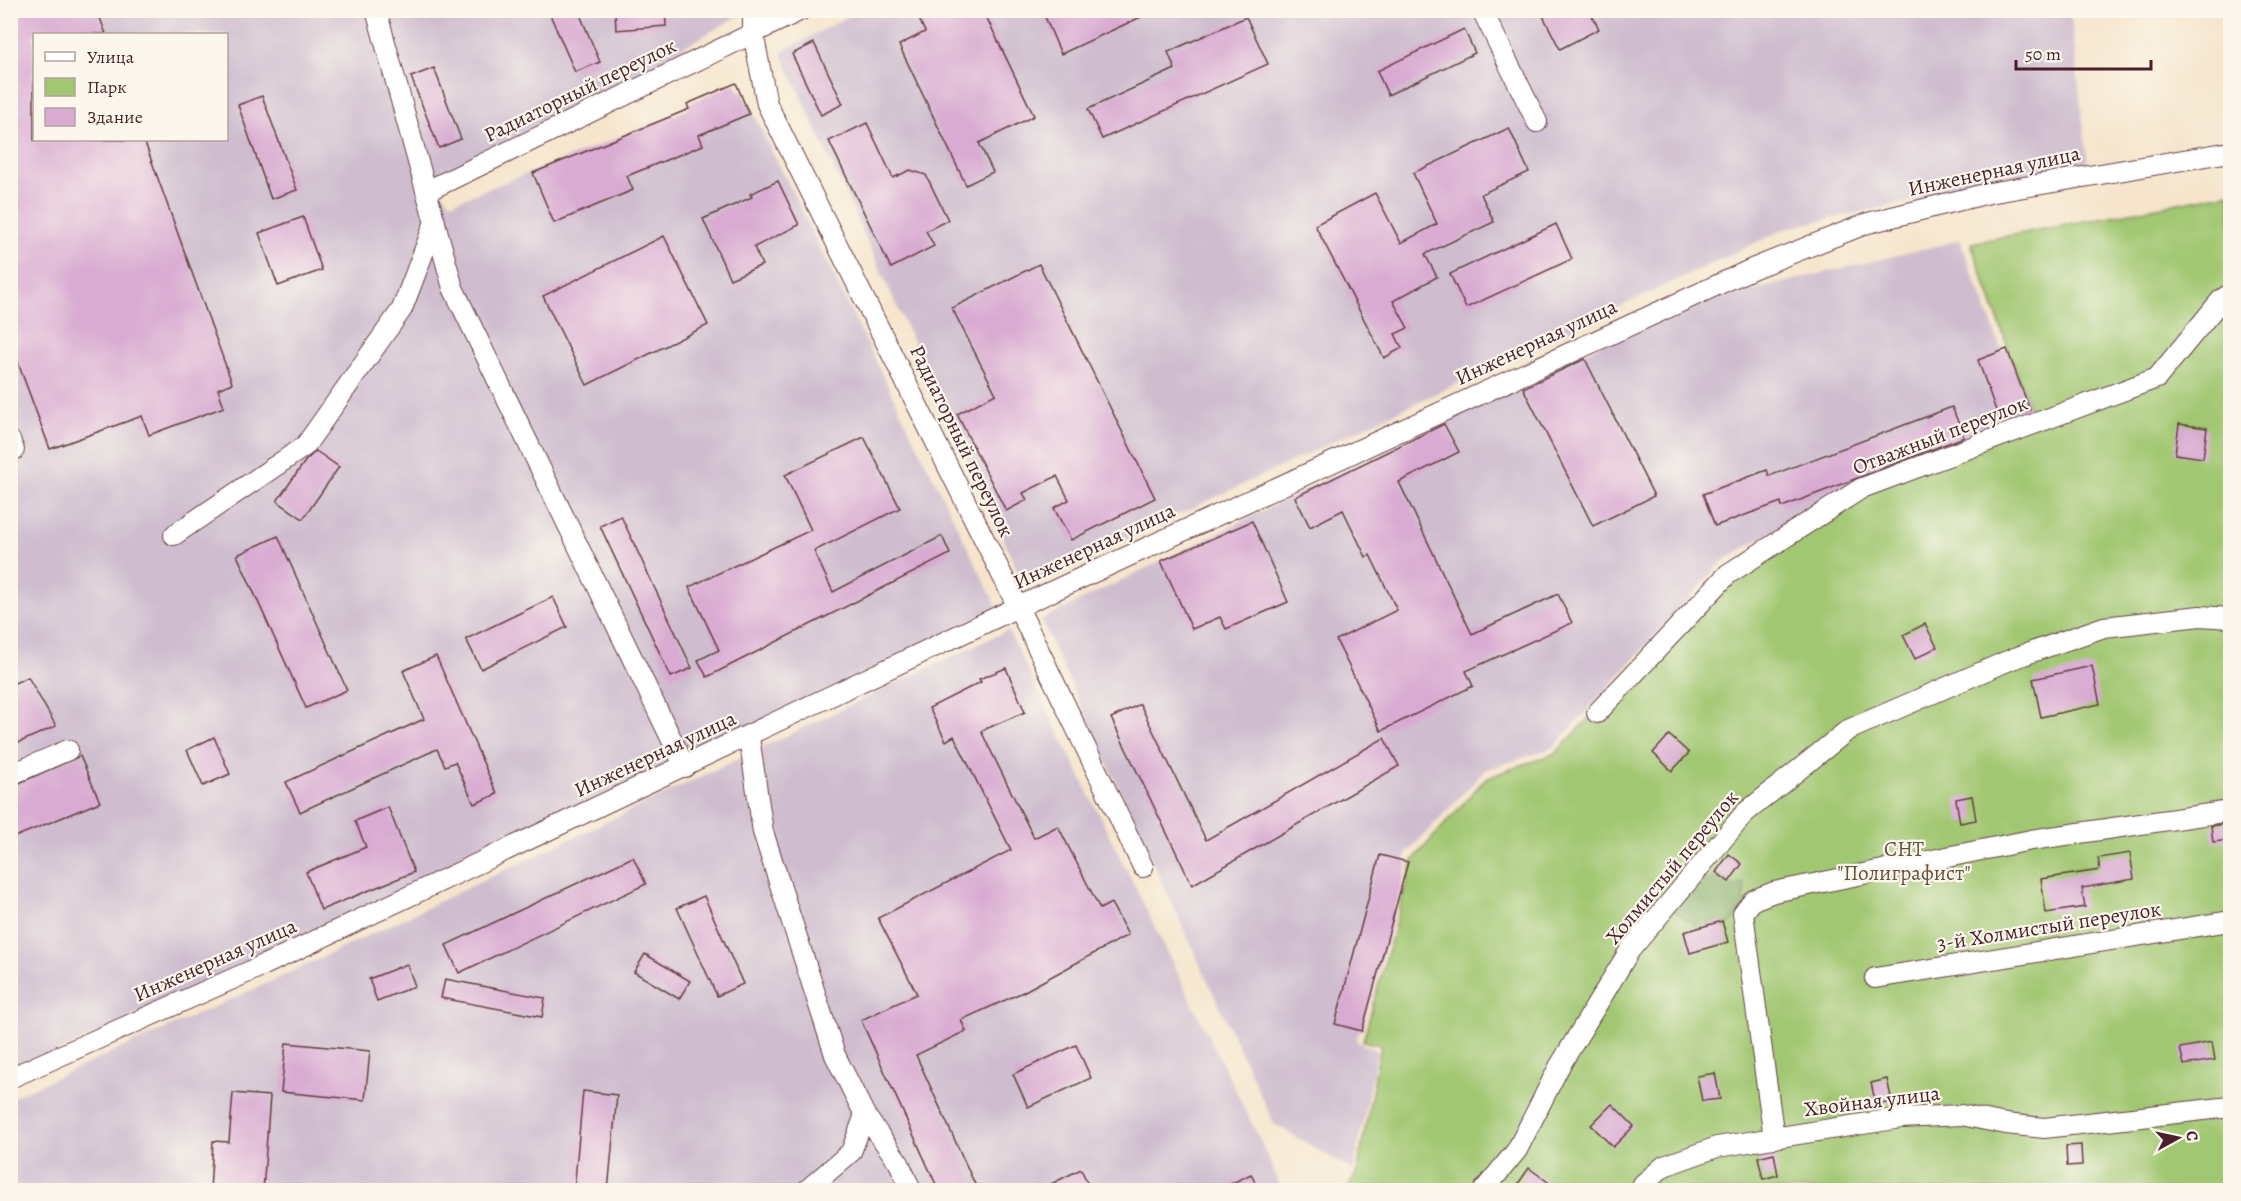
<svg xmlns="http://www.w3.org/2000/svg" width="2241" height="1201" viewBox="0 0 2241 1201" font-family="Alegreya,serif">
<style>
.industrial{fill:#cfbdcf;fill-rule:evenodd}
.green{fill:#a2c772;stroke:#76734e;stroke-width:1.5}
.forest{fill:#81ac64;stroke:#666648;stroke-width:1.5}
.building{fill:#d9abd2}
.lines{fill:none;stroke-linecap:round;stroke-linejoin:round}
.minor-casing{stroke:#643d43;stroke-width:22}
.minor{stroke:#fff;stroke-width:20}
.labels{text-anchor:middle;dominant-baseline:central;stroke-width:4.5;stroke-linejoin:round;paint-order:stroke}
.street-label{font-size:21px;fill:#4a1f2b;stroke:#fbf7ec}
.park-label{font-size:21px;fill:#645140;stroke:#fbf7ec}
</style>
<rect width="100%" height="100%" fill="#fbf7ec"/>
<filter id="ink" filterUnits="userSpaceOnUse"><feTurbulence type="fractalNoise" baseFrequency=".0167" numOctaves="2"/><feDisplacementMap in="SourceGraphic" scale="12" xChannelSelector="R" yChannelSelector="G"/><feConvolveMatrix kernelMatrix="1 2 1 2 8 2 1 2 1" color-interpolation-filters="sRGB"/></filter>
<filter id="wash" filterUnits="userSpaceOnUse"><feTurbulence type="fractalNoise" baseFrequency=".008" numOctaves="4" result="noise"/><feDisplacementMap in="SourceGraphic" scale="24" xChannelSelector="R" yChannelSelector="G"/><feGaussianBlur stdDeviation="1.35" result="paint"/><feColorMatrix in="noise" values="0 0 0 0 0 0 0 0 0 0 0 0 0 0 0 0 0 1.4 0 .05"/><feComposite in="paint" operator="in"/></filter>
<g filter="url(#wash)">
<rect width="100%" height="100%" fill="#f6e5cc"/>
<!-- industrial -->
<g class="industrial">
<path d="M 860,10 L 2070,11 L 2088,163 L 1787,228 L 1025,587 L 781,52 Z"/>
<path d="M 11,11 L 748,11 L 437,185 L 451,203 L 742,90 L 998,609 L 11,1074 ZM 34,34 L 226,34 L 226,140 L 34,140 Z"/>
<path d="M 1960,240 L 2027,417 L 1822,501 L 1722,562 L 1553,748 L 1485,770 L 1407,853 L 1356,1041 L 1377,1051 L 1353,1170 L 1274,1124 L 1041,620 L 1670,310 Z"/>
<path d="M 1008,630 L 1260,1140 L 1282,1190 L 11,1190 L 10,1098 L 281,977 Z"/>
</g>
<!-- green -->
<path class="green" d="M 2230,193 L 2230,1190 L 1347,1190 L 1357,1172 L 1381,1045 L 1363,1041 L 1413,860 L 1486,778 L 1556,753 L 1733,567 L 1823,506 L 2034,421 L 1971,243 Z"/>
<!-- forest -->
<path class="forest" d="M 1717,876 L 1732,886 L 1744,884 C 1749,911 1731,923 1712,938 L 1675,911 L 1693,886 Z"/>
<g id="blocks">
<!-- building -->
<g class="building">
<path d="M 10,10 L 97,10 L 106,34 L 34,34 L 34,140 L 144,140 L 232,383 L 218,389 L 224,407 L 149,435 L 142,416 L 50,449 L 10,341 Z"/>
<path d="M 548,10 L 578,10 L 600,62 L 575,72 Z"/>
<path d="M 615,10 L 665,10 L 666,26 L 616,30 Z"/>
<path d="M 915,10 L 983,10 L 1034,116 L 979,143 L 993,172 L 966,185 L 899,45 L 925,32 Z"/>
<path d="M 1042,10 L 1156,10 L 1061,54 Z"/>
<path d="M 1540,10 L 1589,10 L 1599,29 L 1560,49 Z"/>
<path d="M 1246,17 L 1268,64 L 1102,139 L 1088,109 L 1175,69 L 1168,52 Z"/>
<path d="M 1464,29 L 1475,53 L 1388,95 L 1377,71 Z"/>
<path d="M 814,43 L 843,104 L 821,115 L 792,54 Z"/>
<path d="M 434,68 L 461,139 L 439,148 L 411,77 Z"/>
<path d="M 736,83 L 749,114 L 699,135 L 703,145 L 627,176 L 633,190 L 554,223 L 533,173 L 689,109 L 687,104 Z"/>
<path d="M 262,96 L 297,190 L 271,199 L 238,105 Z"/>
<path d="M 867,123 L 893,178 L 910,170 L 926,175 L 948,220 L 926,231 L 934,246 L 891,268 L 829,141 Z"/>
<path d="M 1509,128 L 1529,172 L 1481,194 L 1494,222 L 1425,254 L 1437,277 L 1393,301 L 1408,328 L 1395,334 L 1402,348 L 1384,358 L 1315,225 L 1375,193 L 1401,243 L 1437,224 L 1413,173 Z"/>
<path d="M 778,181 L 799,225 L 754,247 L 762,265 L 730,279 L 703,219 L 752,197 L 750,194 Z"/>
<path d="M 303,217 L 322,270 L 278,286 L 259,233 Z"/>
<path d="M 1556,224 L 1572,259 L 1466,308 L 1450,274 Z"/>
<path d="M 664,236 L 708,325 L 587,385 L 543,296 Z"/>
<path d="M 1039,264 L 1155,498 L 1071,540 L 1054,508 L 1069,500 L 1057,476 L 1023,493 L 1027,500 L 1006,511 L 957,414 L 996,394 L 952,308 Z"/>
<path d="M 2007,349 L 2030,410 L 2000,422 L 1978,360 Z"/>
<path d="M 1585,359 L 1654,496 L 1593,526 L 1523,388 Z"/>
<path d="M 1952,407 L 1964,437 L 1782,507 L 1781,502 L 1715,526 L 1703,494 L 1767,470 L 1769,476 Z"/>
<path d="M 1444,424 L 1459,452 L 1399,482 L 1472,634 L 1558,594 L 1572,623 L 1466,671 L 1473,686 L 1381,731 L 1336,640 L 1397,610 L 1370,555 L 1366,557 L 1343,510 L 1310,527 L 1295,497 Z"/>
<path d="M 2179,424 L 2207,428 L 2203,458 L 2175,454 Z"/>
<path d="M 864,437 L 900,508 L 814,551 L 833,592 L 942,536 L 950,554 L 707,677 L 698,660 L 719,650 L 689,587 L 811,530 L 785,475 Z"/>
<path d="M 316,451 L 339,467 L 303,519 L 277,501 L 306,460 Z"/>
<path d="M 621,516 L 692,668 L 671,677 L 600,526 Z"/>
<path d="M 1252,521 L 1288,602 L 1226,629 L 1220,617 L 1192,629 L 1161,561 Z"/>
<path d="M 278,536 L 347,690 L 306,708 L 237,555 Z"/>
<path d="M 553,597 L 567,627 L 481,669 L 466,639 Z"/>
<path d="M 1925,624 L 1937,647 L 1915,659 L 1903,635 Z"/>
<path d="M 436,656 L 497,794 L 474,804 L 455,762 L 445,766 L 437,749 L 300,812 L 286,782 L 424,719 L 403,671 Z"/>
<path d="M 2092,666 L 2100,704 L 2041,717 L 2033,679 Z"/>
<path d="M 1006,668 L 1025,712 L 981,731 L 1034,838 L 1058,826 L 1100,909 L 1111,903 L 1128,935 L 1023,992 L 961,1020 L 966,1031 L 916,1055 L 978,1191 L 939,1191 L 861,1020 L 917,994 L 878,918 L 1011,850 L 954,736 L 946,741 L 929,708 L 981,682 L 979,679 Z"/>
<path d="M 28,677 L 56,726 L 18,743 L 10,726 L 10,685 Z"/>
<path d="M 1140,704 L 1206,840 L 1384,738 L 1399,766 L 1192,885 L 1111,718 Z"/>
<path d="M 1669,735 L 1689,753 L 1672,771 L 1653,753 Z"/>
<path d="M 214,737 L 230,774 L 203,786 L 187,750 Z"/>
<path d="M 80,756 L 100,802 L 10,839 L 10,787 Z"/>
<path d="M 1972,796 L 1976,820 L 1960,823 L 1956,799 Z"/>
<path d="M 388,807 L 414,872 L 321,910 L 306,872 L 366,847 L 355,821 Z"/>
<path d="M 2230,823 L 2230,840 L 2213,842 L 2211,826 Z"/>
<path d="M 2130,853 L 2134,879 L 2082,888 L 2085,907 L 2046,913 L 2041,879 L 2100,870 L 2098,858 Z"/>
<path d="M 1729,854 L 1742,864 L 1729,882 L 1716,872 Z"/>
<path d="M 1380,855 L 1408,862 L 1362,1031 L 1335,1024 Z"/>
<path d="M 633,857 L 646,884 L 459,973 L 446,945 Z"/>
<path d="M 704,896 L 743,984 L 717,996 L 677,908 Z"/>
<path d="M 1722,921 L 1728,942 L 1690,953 L 1684,932 Z"/>
<path d="M 645,954 L 690,981 L 679,999 L 634,972 Z"/>
<path d="M 407,964 L 415,986 L 377,1001 L 369,979 Z"/>
<path d="M 445,979 L 545,998 L 542,1017 L 441,998 Z"/>
<path d="M 2212,1042 L 2215,1060 L 2184,1065 L 2180,1048 Z"/>
<path d="M 286,1043 L 370,1051 L 365,1100 L 281,1092 Z"/>
<path d="M 1076,1045 L 1091,1078 L 1028,1107 L 1013,1074 Z"/>
<path d="M 1715,1073 L 1720,1099 L 1702,1101 L 1697,1076 Z"/>
<path d="M 1887,1079 L 1892,1102 L 1876,1105 L 1871,1083 Z"/>
<path d="M 583,1091 L 617,1095 L 608,1191 L 574,1191 Z"/>
<path d="M 233,1093 L 270,1096 L 263,1191 L 210,1191 L 213,1141 L 229,1142 Z"/>
<path d="M 1612,1104 L 1634,1126 L 1613,1147 L 1591,1125 Z"/>
<path d="M 2081,1145 L 2082,1165 L 2067,1166 L 2066,1146 Z"/>
<path d="M 1774,1153 L 1778,1175 L 1763,1179 L 1758,1157 Z"/>
<path d="M 1529,1168 L 1560,1191 L 1513,1191 Z"/>
<path d="M 1081,1169 L 1091,1191 L 1037,1191 Z"/>
<path d="M 1251,1174 L 1259,1191 L 1216,1191 Z"/>
</g>
</g>
</g>
<g filter="url(#ink)">
<use href="#blocks" fill-opacity="0" stroke="#643d43" stroke-width="1.5"/>
<g class="lines">
<!-- minor casing -->
<g class="minor-casing">
<g id="minor">
<path d="M 376,10 L 453,288 L 685,767"/>
<path d="M 753,10 L 753,33 L 767,104 L 1018,607 L 1143,867"/>
<path d="M 1482,10 L 1537,122"/>
<path d="M 427,191 L 801,10"/>
<path d="M 10,440 L 14,450"/>
<path d="M 174,535 L 305,446 L 402,309 L 435,222"/>
<path d="M 1597,713 L 1728,574 L 1862,488 L 2157,378 L 2221,300 L 2230,294"/>
<path d="M 749,737 L 763,832 L 835,1055 L 865,1115 L 899,1163 L 911,1190"/>
<path d="M 10,775 L 68,750"/>
<path d="M 1875,978 L 2230,921"/>
<path d="M 10,1078 L 264,965 L 1018,607 L 1752,269 L 1868,223 L 1989,193 L 2230,152"/>
<path d="M 1774,1138 L 1743,913 L 1753,900 L 1774,892 L 2031,840 L 2230,811"/>
<path d="M 807,1190 L 851,1152 L 865,1115"/>
<path d="M 1484,1190 L 1517,1150 L 1559,1067 L 1630,950 L 1745,813 L 1848,730 L 2012,659 L 2104,627 L 2200,616 L 2230,618"/>
<path d="M 1642,1190 L 1643,1184 L 1664,1166 L 1717,1147 L 1901,1118 L 1961,1115 L 2006,1124 L 2044,1128 L 2230,1107"/>
</g>
</g>
<!-- minor -->
<use href="#minor" class="minor"/>
</g>
</g>
<g class="labels">
<!-- street labels -->
<g class="street-label">
<text transform="translate(580 90) rotate(-26)">Радиаторный переулок</text>
<text transform="translate(1994 171) rotate(-12)">Инженерная улица</text>
<text transform="translate(1536 342) rotate(-25)">Инженерная улица</text>
<text transform="translate(1940 435) rotate(-21)">Отважный переулок</text>
<text transform="translate(962 441) rotate(64)">Радиаторный переулок</text>
<text transform="translate(1094 546) rotate(-25)">Инженерная улица</text>
<text transform="translate(655 754) rotate(-25)">Инженерная улица</text>
<text transform="translate(1672 867) rotate(-50)">Холмистый переулок</text>
<text transform="translate(2049 926) rotate(-9)">3-й Холмистый переулок</text>
<text transform="translate(215 960) rotate(-24)">Инженерная улица</text>
<text transform="translate(1872 1101) rotate(-7)">Хвойная улица</text>
</g>
<!-- park labels -->
<g class="park-label">
<text x="1904" y="849">СНТ<tspan x="1904" dy="24">"Полиграфист"</tspan></text>
</g>
</g>
<!-- margin -->
<rect width="2241" height="1201" fill="none" stroke="#fbf7ec" stroke-width="36"/>
<!-- legend -->
<rect x="33" y="33" width="195" height="108" fill="#fbf7ec" stroke="#b4a19f" stroke-width="1.5"/>
<rect x="45" y="52" width="30" height="9" fill="#ffffff" stroke="#b4a19f" stroke-width="1.5"/>
<text x="87" y="63" font-size="18" fill="#4a1f2b">Улица</text>
<rect x="45" y="78" width="30" height="18" fill="#a2c772" stroke="#b4a19f" stroke-width="1.5"/>
<text x="87" y="93" font-size="18" fill="#4a1f2b">Парк</text>
<rect x="45" y="108" width="30" height="18" fill="#d9abd2" stroke="#b4a19f" stroke-width="1.5"/>
<text x="87" y="123" font-size="18" fill="#4a1f2b">Здание</text>
<!-- north arrow -->
<g transform="translate(2178 1138) rotate(82)" stroke="#fbf7ec" stroke-width="4.5" paint-order="stroke">
<path d="M0-4.5L10 22L0 15L-10 22Z" fill="#4a1f2b"/>
<text y="-9" font-size="16" font-weight="bold" text-anchor="middle" fill="#4a1f2b">С</text>
</g>
<!-- scale -->
<path d="M2016 60v9h135v-9" fill="none" stroke="#4a1f2b" stroke-width="3"/>
<text x="2025" y="60" font-size="18" fill="#4a1f2b" stroke="#fbf7ec" stroke-width="4.5" paint-order="stroke">50 m</text>
</svg>
